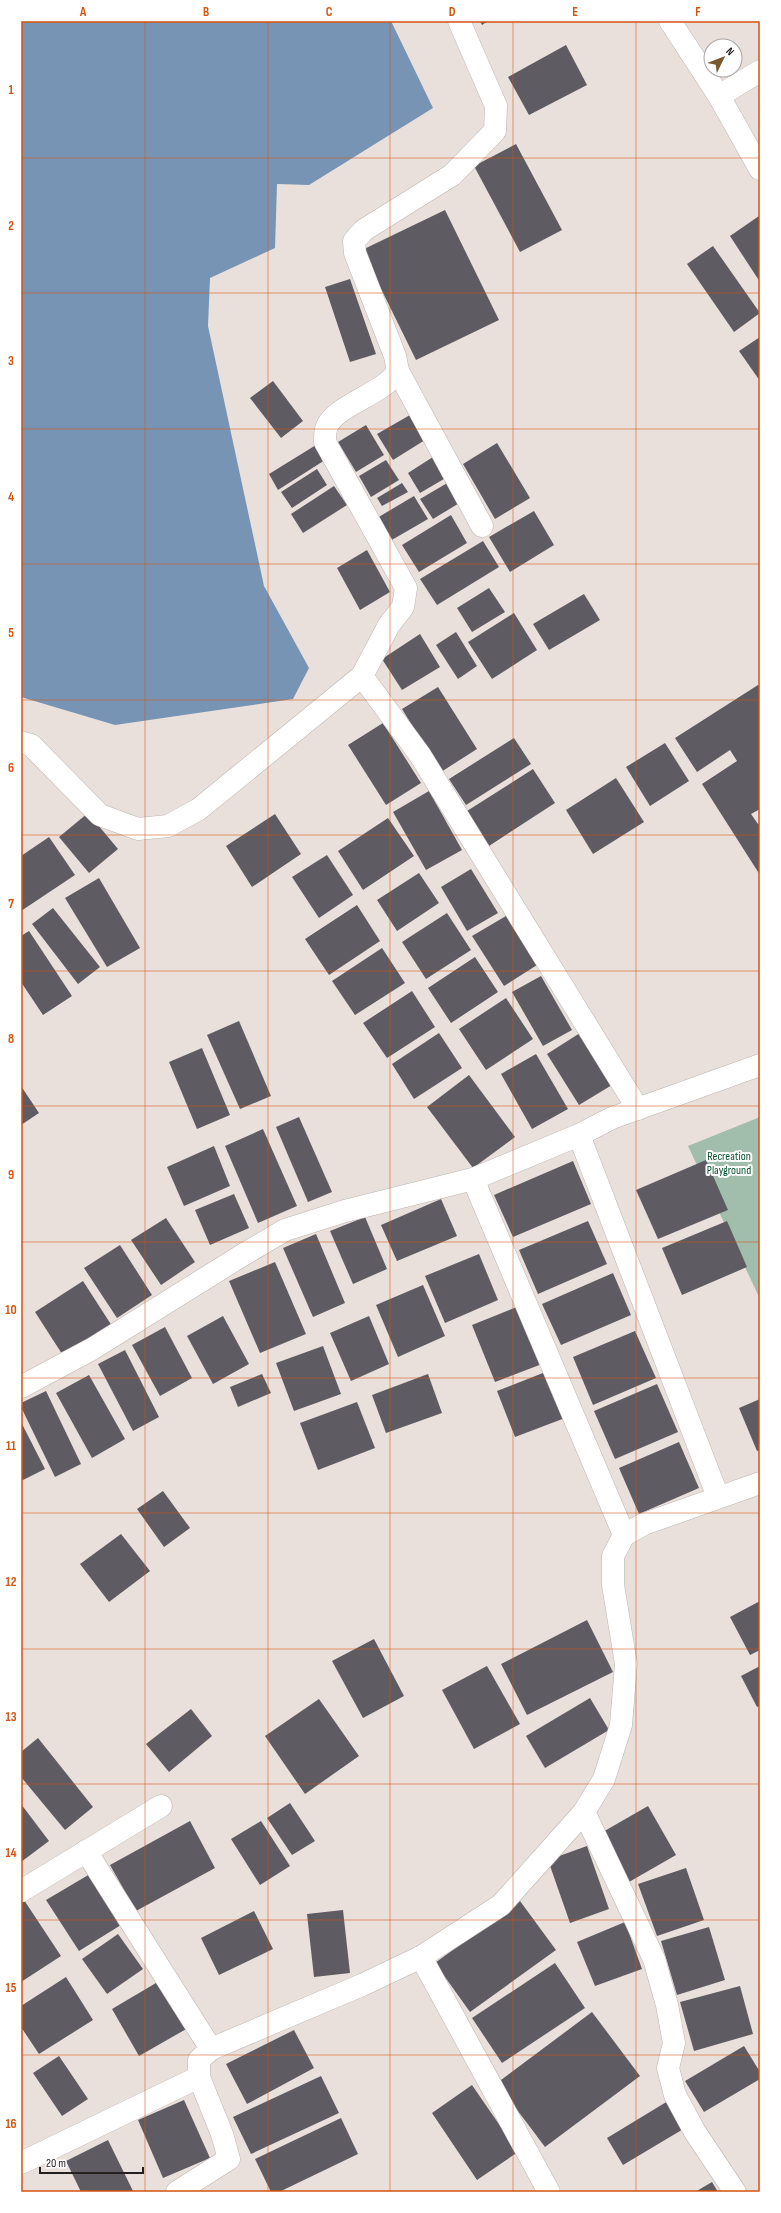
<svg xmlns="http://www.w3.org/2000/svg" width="781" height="2213" viewBox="0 0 781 2213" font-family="'Sofia Sans Condensed',sans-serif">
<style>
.green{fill:#a1bdab}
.water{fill:#7894b4}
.building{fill:#5e5b62}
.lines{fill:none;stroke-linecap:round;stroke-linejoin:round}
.minor-casing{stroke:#bdb4b0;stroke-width:23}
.minor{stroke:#fff;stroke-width:22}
.grid{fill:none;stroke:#d4530e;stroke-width:1;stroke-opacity:0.55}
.labels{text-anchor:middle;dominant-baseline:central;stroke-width:4;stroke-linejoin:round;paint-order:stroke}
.park-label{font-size:12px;fill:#08502e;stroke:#fff}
.neatline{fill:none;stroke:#d4530e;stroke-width:1.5}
.grid-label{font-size:13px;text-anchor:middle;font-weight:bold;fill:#d4530e}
</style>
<rect width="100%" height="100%" fill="#e9e0dc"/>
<!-- green -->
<path class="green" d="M 760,1117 L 760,1299 L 688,1146 Z"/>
<!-- water -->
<path class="water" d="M 21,21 L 391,21 L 433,108 L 309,185 L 277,184 L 275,248 L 210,278 L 208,326 L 264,586 L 309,668 L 293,699 L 115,725 L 21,697 Z"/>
<!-- building -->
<g class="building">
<path d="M 480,21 L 488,21 L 482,25 Z"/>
<path d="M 566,45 L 587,85 L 529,115 L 508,77 Z"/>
<path d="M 516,144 L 562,230 L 520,252 L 474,166 Z"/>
<path d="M 445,210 L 499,320 L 416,360 L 362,250 Z"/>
<path d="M 759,216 L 760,218 L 760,282 L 730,236 Z"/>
<path d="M 713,246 L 760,313 L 734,332 L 687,264 Z"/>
<path d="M 350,279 L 376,354 L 350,362 L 325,287 Z"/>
<path d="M 760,337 L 760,381 L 739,351 Z"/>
<path d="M 273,381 L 303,421 L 281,438 L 250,398 Z"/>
<path d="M 410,415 L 425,440 L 393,460 L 377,434 Z"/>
<path d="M 366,425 L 384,455 L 356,472 L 338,442 Z"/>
<path d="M 497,443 L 530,498 L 495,519 L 463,464 Z"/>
<path d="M 316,445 L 325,460 L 278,490 L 269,474 Z"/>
<path d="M 436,455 L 449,476 L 420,493 L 408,473 Z"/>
<path d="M 386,460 L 399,480 L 371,497 L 359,476 Z"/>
<path d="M 317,469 L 327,485 L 292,508 L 281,492 Z"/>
<path d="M 449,482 L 461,502 L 433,519 L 420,499 Z"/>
<path d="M 402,483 L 408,492 L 382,506 L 377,498 Z"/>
<path d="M 334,486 L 347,505 L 303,533 L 291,514 Z"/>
<path d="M 414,496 L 428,519 L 390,541 L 377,518 Z"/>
<path d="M 534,511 L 554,545 L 510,572 L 489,537 Z"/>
<path d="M 451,515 L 467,543 L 419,572 L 402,545 Z"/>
<path d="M 483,541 L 499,567 L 437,605 L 420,579 Z"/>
<path d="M 367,550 L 390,592 L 360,610 L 337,568 Z"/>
<path d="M 489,588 L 505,612 L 472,632 L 457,608 Z"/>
<path d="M 584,594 L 600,620 L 549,650 L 533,624 Z"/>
<path d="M 514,613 L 537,650 L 492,679 L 468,642 Z"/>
<path d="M 456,632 L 477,666 L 458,679 L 436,645 Z"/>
<path d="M 420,634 L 440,667 L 402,690 L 382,659 Z"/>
<path d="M 758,685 L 760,688 L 760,809 L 751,814 L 758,824 L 760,823 L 760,875 L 702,784 L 737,761 L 730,750 L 697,772 L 675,738 Z"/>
<path d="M 438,687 L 477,749 L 441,772 L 402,709 Z"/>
<path d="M 383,723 L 421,783 L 386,805 L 348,745 Z"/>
<path d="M 514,738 L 531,764 L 466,805 L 449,779 Z"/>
<path d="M 665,743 L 689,781 L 650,806 L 626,767 Z"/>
<path d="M 533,769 L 555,803 L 489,846 L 467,811 Z"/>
<path d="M 616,778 L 644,822 L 593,854 L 566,810 Z"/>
<path d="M 429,791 L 462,850 L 426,870 L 393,812 Z"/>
<path d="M 88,813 L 118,849 L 89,873 L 59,837 Z"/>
<path d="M 275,814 L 301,854 L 252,887 L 226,846 Z"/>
<path d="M 388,818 L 414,856 L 363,890 L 338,851 Z"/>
<path d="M 49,837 L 75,875 L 21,911 L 21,856 Z"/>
<path d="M 327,855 L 353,895 L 319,918 L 292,877 Z"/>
<path d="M 471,869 L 498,913 L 467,931 L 441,887 Z"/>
<path d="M 419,873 L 439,903 L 397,931 L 377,900 Z"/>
<path d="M 99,878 L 140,948 L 107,967 L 65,898 Z"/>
<path d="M 357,905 L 380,941 L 329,975 L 305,939 Z"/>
<path d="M 53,908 L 100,967 L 78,984 L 32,924 Z"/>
<path d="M 447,913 L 471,950 L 426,979 L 402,942 Z"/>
<path d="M 506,916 L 537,965 L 504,986 L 472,936 Z"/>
<path d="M 29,931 L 72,996 L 43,1015 L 21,982 L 21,936 Z"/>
<path d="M 382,948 L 405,983 L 355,1015 L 332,981 Z"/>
<path d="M 475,957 L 498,992 L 451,1023 L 428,988 Z"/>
<path d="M 541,976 L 572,1030 L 543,1046 L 512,992 Z"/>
<path d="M 412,991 L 435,1027 L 387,1058 L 363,1023 Z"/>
<path d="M 506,998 L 533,1039 L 486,1070 L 459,1029 Z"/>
<path d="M 239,1021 L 271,1096 L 240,1109 L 207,1035 Z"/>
<path d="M 439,1033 L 462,1068 L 414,1099 L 392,1064 Z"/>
<path d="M 580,1033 L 612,1085 L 579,1105 L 547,1054 Z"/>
<path d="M 202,1048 L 230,1115 L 197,1129 L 169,1062 Z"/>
<path d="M 536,1054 L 568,1109 L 532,1129 L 501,1074 Z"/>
<path d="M 469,1075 L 515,1137 L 473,1168 L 427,1107 Z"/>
<path d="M 21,1086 L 39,1113 L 21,1125 Z"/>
<path d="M 299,1117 L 332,1192 L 308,1202 L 276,1127 Z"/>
<path d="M 263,1129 L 297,1206 L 258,1223 L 225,1146 Z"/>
<path d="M 214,1146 L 230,1186 L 184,1206 L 167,1167 Z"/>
<path d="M 706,1160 L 728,1210 L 658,1239 L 636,1190 Z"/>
<path d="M 573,1161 L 591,1204 L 513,1237 L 494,1195 Z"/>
<path d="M 234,1194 L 249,1228 L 210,1245 L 195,1210 Z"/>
<path d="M 441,1199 L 457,1236 L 397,1261 L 381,1225 Z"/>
<path d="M 365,1217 L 387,1269 L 353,1284 L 330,1231 Z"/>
<path d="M 166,1218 L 195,1262 L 161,1285 L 131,1240 Z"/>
<path d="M 588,1221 L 607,1264 L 538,1294 L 519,1250 Z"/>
<path d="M 727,1221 L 747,1267 L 682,1295 L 662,1248 Z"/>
<path d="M 316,1234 L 345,1303 L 313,1317 L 283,1248 Z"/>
<path d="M 120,1245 L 152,1295 L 117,1318 L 84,1268 Z"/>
<path d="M 479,1254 L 498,1300 L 445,1323 L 425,1276 Z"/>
<path d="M 275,1262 L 306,1334 L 260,1353 L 229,1281 Z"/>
<path d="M 613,1273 L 631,1315 L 561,1345 L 542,1304 Z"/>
<path d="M 83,1281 L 112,1326 L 64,1357 L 35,1312 Z"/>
<path d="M 423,1285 L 445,1336 L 398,1357 L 376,1305 Z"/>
<path d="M 519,1306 L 542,1364 L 495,1382 L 472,1325 Z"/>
<path d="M 223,1316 L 249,1364 L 213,1384 L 187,1336 Z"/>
<path d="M 369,1316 L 389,1364 L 351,1381 L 330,1333 Z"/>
<path d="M 165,1327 L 192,1378 L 160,1396 L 132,1345 Z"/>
<path d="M 635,1331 L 656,1378 L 593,1405 L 573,1357 Z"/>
<path d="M 323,1346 L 341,1394 L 294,1411 L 276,1363 Z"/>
<path d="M 125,1350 L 159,1417 L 133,1431 L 98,1364 Z"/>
<path d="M 548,1371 L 565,1418 L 515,1437 L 497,1391 Z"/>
<path d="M 262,1374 L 271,1393 L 238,1407 L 230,1387 Z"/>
<path d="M 428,1374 L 442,1413 L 386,1433 L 372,1395 Z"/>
<path d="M 89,1375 L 125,1439 L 92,1458 L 56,1393 Z"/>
<path d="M 657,1384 L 678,1432 L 615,1459 L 594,1411 Z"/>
<path d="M 46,1391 L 81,1464 L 55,1477 L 21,1407 L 21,1403 Z"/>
<path d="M 760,1399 L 760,1450 L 757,1451 L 739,1408 Z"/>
<path d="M 357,1402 L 375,1448 L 318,1470 L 300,1423 Z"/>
<path d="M 21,1422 L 45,1469 L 21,1481 Z"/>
<path d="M 679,1442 L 699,1488 L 639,1514 L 619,1468 Z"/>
<path d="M 163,1491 L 190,1528 L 164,1547 L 137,1509 Z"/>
<path d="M 121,1534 L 150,1571 L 109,1602 L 80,1564 Z"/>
<path d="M 760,1601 L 760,1650 L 750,1655 L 730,1617 Z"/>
<path d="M 587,1620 L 613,1672 L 527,1715 L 501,1664 Z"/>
<path d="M 374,1639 L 404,1696 L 363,1718 L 332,1661 Z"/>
<path d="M 487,1666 L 520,1724 L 474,1749 L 442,1690 Z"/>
<path d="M 760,1666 L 760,1706 L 757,1707 L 741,1676 Z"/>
<path d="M 590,1698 L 609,1730 L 545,1768 L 526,1736 Z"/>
<path d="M 319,1699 L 359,1756 L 305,1794 L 265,1736 Z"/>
<path d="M 191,1709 L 212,1736 L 169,1772 L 146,1744 Z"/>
<path d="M 38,1738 L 93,1807 L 65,1830 L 21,1777 L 21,1752 Z"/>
<path d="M 290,1803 L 315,1841 L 292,1855 L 267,1818 Z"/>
<path d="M 21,1804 L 49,1841 L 21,1862 Z"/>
<path d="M 648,1806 L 676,1855 L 629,1882 L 601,1833 Z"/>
<path d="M 190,1821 L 215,1868 L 136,1911 L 110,1865 Z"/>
<path d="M 261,1821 L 290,1866 L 260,1885 L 231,1839 Z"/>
<path d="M 587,1846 L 609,1909 L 570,1923 L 548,1860 Z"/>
<path d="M 686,1868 L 704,1920 L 657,1936 L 638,1884 Z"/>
<path d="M 90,1874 L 121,1925 L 79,1951 L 46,1900 Z"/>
<path d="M 24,1900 L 61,1956 L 21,1982 L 21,1902 Z"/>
<path d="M 520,1901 L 556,1950 L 470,2012 L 435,1963 Z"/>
<path d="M 343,1910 L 350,1973 L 314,1977 L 307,1914 Z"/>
<path d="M 254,1911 L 273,1949 L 219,1975 L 201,1938 Z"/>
<path d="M 625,1922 L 642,1969 L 595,1986 L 577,1942 Z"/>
<path d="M 709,1927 L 725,1980 L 677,1995 L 661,1941 Z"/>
<path d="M 118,1934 L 143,1969 L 107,1994 L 82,1959 Z"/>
<path d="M 555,1963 L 585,2008 L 502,2063 L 472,2018 Z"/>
<path d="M 66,1977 L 93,2020 L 39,2054 L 21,2027 L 21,2006 Z"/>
<path d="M 161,1980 L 188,2028 L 139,2056 L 112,2009 Z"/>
<path d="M 740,1986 L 753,2034 L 694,2051 L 680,2002 Z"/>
<path d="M 592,2012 L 640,2076 L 545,2147 L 497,2083 Z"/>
<path d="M 294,2030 L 314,2068 L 247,2104 L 226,2064 Z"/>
<path d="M 744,2046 L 760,2072 L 760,2079 L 704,2112 L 685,2081 Z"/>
<path d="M 59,2056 L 88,2099 L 62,2116 L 33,2073 Z"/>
<path d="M 321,2076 L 339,2113 L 251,2154 L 233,2117 Z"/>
<path d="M 472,2085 L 518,2152 L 477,2180 L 432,2113 Z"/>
<path d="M 184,2100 L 210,2158 L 163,2178 L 138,2120 Z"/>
<path d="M 668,2101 L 685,2128 L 623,2165 L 607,2138 Z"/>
<path d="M 341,2118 L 358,2154 L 279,2192 L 271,2192 L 255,2159 Z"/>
<path d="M 108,2140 L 133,2191 L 81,2192 L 66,2161 Z"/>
<path d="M 712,2182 L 718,2192 L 695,2192 Z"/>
</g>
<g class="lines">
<!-- minor casing -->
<g class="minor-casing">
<g id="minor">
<path d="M 670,21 L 719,96 L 760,169"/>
<path d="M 719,96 L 760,71"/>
<path d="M 398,371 L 482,526"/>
<path d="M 362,676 L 420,755 L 638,1109"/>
<path d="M 21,742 L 31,745 L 100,815 L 138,829 L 168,826 L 199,809 L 362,676 L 389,625 L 403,607 L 406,588 L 325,442 C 325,438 325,433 326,429 C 332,406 383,395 398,371 L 395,356 L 355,253 L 354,241 L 364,230 L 452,175 L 495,131 L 496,106 L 459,21"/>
<path d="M 579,1135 L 718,1497"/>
<path d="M 473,1179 L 624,1535"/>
<path d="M 21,1387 L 92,1349 L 241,1256 L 285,1230 L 345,1211 L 473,1179 L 579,1135 L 612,1118 L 760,1065"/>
<path d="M 584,1812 L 654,1959 L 667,2005 L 674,2043 L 668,2068 L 675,2095 L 695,2132 L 735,2192"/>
<path d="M 86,1851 L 211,2049"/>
<path d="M 21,1891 L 161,1806"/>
<path d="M 421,1957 L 549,2192"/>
<path d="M 21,2163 L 199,2077"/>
<path d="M 177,2192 L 229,2159 L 222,2134 L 199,2077 L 199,2060 L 211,2049 L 362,1985 L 421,1957 L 501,1905 L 584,1812 L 604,1779 L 621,1725 L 626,1664 L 613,1585 L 613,1556 L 624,1535 L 644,1524 L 760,1483"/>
</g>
</g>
<!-- minor -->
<use href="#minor" class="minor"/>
</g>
<!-- grid -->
<path class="grid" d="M 145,21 L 145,2192M 268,21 L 268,2192M 390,21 L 390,2192M 513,21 L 513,2192M 636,21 L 636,2192M 21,158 L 760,158M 21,293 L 760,293M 21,429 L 760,429M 21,564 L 760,564M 21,700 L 760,700M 21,835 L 760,835M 21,971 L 760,971M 21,1106 L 760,1106M 21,1242 L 760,1242M 21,1378 L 760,1378M 21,1513 L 760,1513M 21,1649 L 760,1649M 21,1784 L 760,1784M 21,1920 L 760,1920M 21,2055 L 760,2055"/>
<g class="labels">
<!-- park labels -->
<g class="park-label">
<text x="729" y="1156">Recreation<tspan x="729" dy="14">Playground</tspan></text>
</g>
</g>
<!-- border -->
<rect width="781" height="2213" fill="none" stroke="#ffffff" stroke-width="44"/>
<!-- north arrow -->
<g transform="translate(723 58) rotate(47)"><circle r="19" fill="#ffffff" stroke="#a7a6a5"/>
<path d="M0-3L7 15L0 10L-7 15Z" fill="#79582f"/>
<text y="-6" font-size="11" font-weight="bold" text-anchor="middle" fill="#24201f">N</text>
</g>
<!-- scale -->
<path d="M40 2167v6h103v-6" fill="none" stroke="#24201f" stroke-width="2"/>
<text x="46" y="2167" font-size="12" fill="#24201f" stroke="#ffffff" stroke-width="3" paint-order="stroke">20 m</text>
<rect x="22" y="22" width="737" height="2169" class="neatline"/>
<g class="grid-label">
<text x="83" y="16">A</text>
<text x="206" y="16">B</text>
<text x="329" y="16">C</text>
<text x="452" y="16">D</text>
<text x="575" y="16">E</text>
<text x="698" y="16">F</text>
<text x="11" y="94">1</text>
<text x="11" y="230">2</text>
<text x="11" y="365">3</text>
<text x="11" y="501">4</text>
<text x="11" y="637">5</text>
<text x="11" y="772">6</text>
<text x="11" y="908">7</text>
<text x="11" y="1043">8</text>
<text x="11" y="1179">9</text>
<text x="11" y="1314">10</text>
<text x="11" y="1450">11</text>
<text x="11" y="1586">12</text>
<text x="11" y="1721">13</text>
<text x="11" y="1857">14</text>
<text x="11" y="1992">15</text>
<text x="11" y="2128">16</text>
</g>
</svg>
